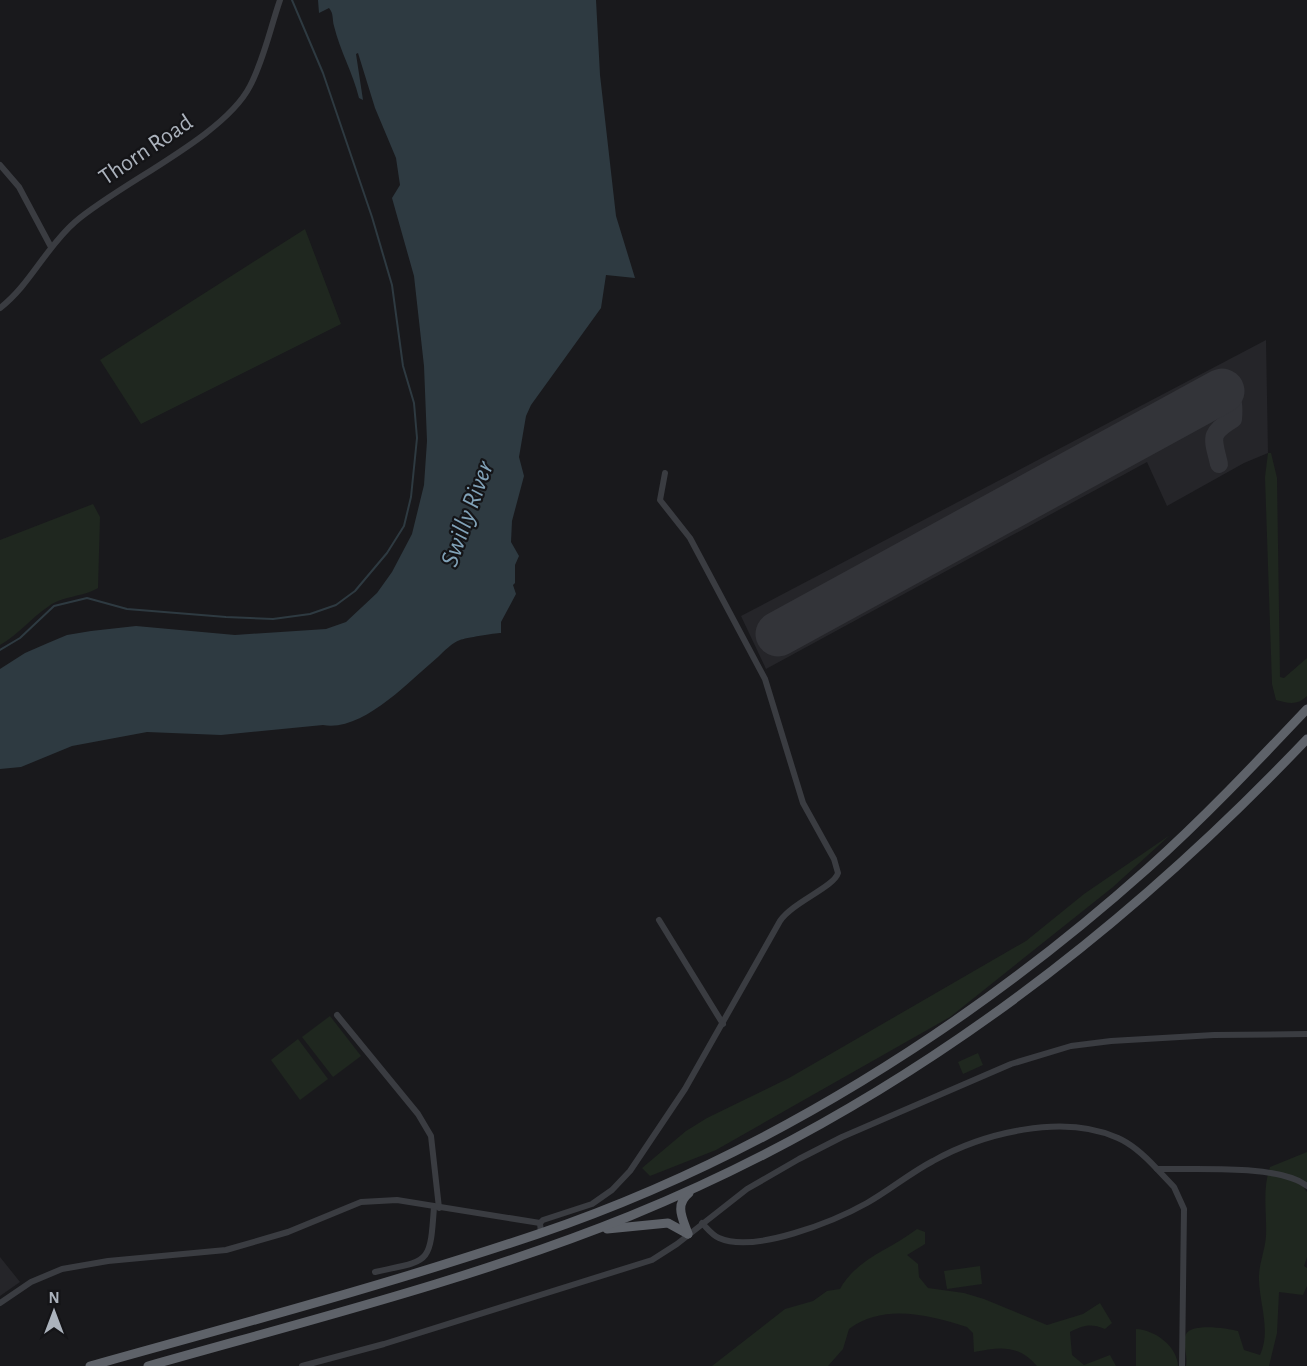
<svg xmlns="http://www.w3.org/2000/svg" width="1307" height="1366" viewBox="0 0 1307 1366" font-family="'Alegreya Sans',sans-serif">
<style>
.built{fill:#252529}
.green{fill:#1f271f}
.water{fill:#2e3a41}
.lines{fill:none;stroke-linecap:round;stroke-linejoin:round}
.stream{stroke:#2e3a41;stroke-width:2}
.taxiway{stroke:#333439;stroke-width:18}
.runway{stroke:#333439;stroke-width:45}
.minor{stroke:#3a3c41;stroke-width:6}
.trunk{stroke:#5e6269;stroke-width:9}
.labels{text-anchor:middle;dominant-baseline:central;stroke-width:4.5;stroke-linejoin:round;paint-order:stroke}
.street-label{font-size:24px;fill:#abb2bc;stroke:#141417}
.water-label{font-size:26px;font-style:italic;fill:#81a2b8;stroke:#141417}
</style>
<rect width="100%" height="100%" fill="#19191c"/>
<!-- built -->
<g class="built">
<path d="M 1266,340 L 1268,453 L 1244,463 L 1167,506 L 1147,462 L 766,669 L 741,616 Z"/>
<path d="M 0,1257 L 20,1282 L 0,1296 Z"/>
</g>
<!-- green -->
<g class="green">
<path d="M 305,229 L 341,324 L 141,424 L 100,360 Z"/>
<path d="M 1268,453 L 1271,453 L 1277,478 L 1280,677 L 1284,678 L 1307,658 L 1307,696 C 1297,706 1288,703 1276,700 L 1272,684 L 1265,477 Z"/>
<path d="M 93,504 L 100,517 L 98,588 C 83,597 62,596 49,606 C 31,618 19,634 0,645 L 0,540 Z"/>
<path d="M 1170,835 L 1113,887 L 950,1017 L 716,1150 L 650,1176 L 642,1168 L 686,1131 L 707,1118 L 789,1078 L 1026,941 L 1084,894 Z"/>
<path d="M 330,1016 L 361,1056 L 333,1077 L 302,1037 Z"/>
<path d="M 298,1039 L 328,1079 L 300,1100 L 271,1060 Z"/>
<path d="M 978,1053 L 983,1065 L 963,1074 L 958,1062 Z"/>
<path d="M 1307,1152 L 1307,1184 L 1302,1185 L 1307,1192 L 1307,1257 L 1304,1266 L 1307,1268 L 1307,1286 L 1303,1295 L 1279,1292 L 1277,1333 L 1269,1366 L 1186,1366 C 1188,1356 1183,1347 1185,1337 C 1187,1322 1226,1328 1238,1331 L 1244,1350 L 1260,1355 C 1271,1332 1260,1305 1259,1281 C 1258,1266 1265,1251 1266,1236 C 1267,1212 1262,1190 1270,1167 Z"/>
<path d="M 917,1229 L 925,1232 L 925,1244 L 907,1255 L 918,1264 L 919,1277 L 928,1288 L 964,1293 L 984,1299 L 1047,1325 L 1083,1314 L 1100,1303 L 1112,1323 L 1105,1329 C 1091,1323 1083,1325 1070,1332 L 1072,1355 L 1084,1365 L 1110,1355 L 1116,1366 L 1037,1366 C 1018,1344 1000,1347 974,1352 L 973,1333 L 967,1327 C 929,1315 884,1303 849,1329 L 843,1349 L 828,1366 L 712,1366 L 785,1309 L 813,1301 L 827,1291 L 840,1289 C 857,1258 890,1250 917,1229 Z"/>
<path d="M 980,1266 L 982,1284 L 947,1289 L 944,1271 Z"/>
<path d="M 1136,1329 C 1155,1330 1177,1346 1178,1366 L 1136,1366 Z"/>
</g>
<!-- water -->
<path class="water" d="M 318,0 L 596,0 L 600,75 L 616,216 L 635,278 L 606,275 L 601,308 L 531,405 L 526,416 L 519,457 L 524,476 L 512,521 L 511,542 L 519,556 L 515,565 L 515,583 L 513,585 L 516,594 L 501,622 L 501,633 C 495,633 465,638 460,640 C 452,643 444,651 438,657 C 408,682 363,732 323,725 L 221,735 L 147,732 L 72,746 L 21,767 L 0,769 L 0,669 L 25,653 L 48,643 L 67,635 L 91,631 L 136,626 L 235,635 L 326,629 L 346,622 L 377,593 L 392,572 L 412,534 L 424,485 L 427,441 L 424,366 L 414,276 L 392,198 L 400,185 L 396,158 L 375,108 L 358,53 L 356,54 L 363,100 L 359,98 C 353,73 340,51 334,26 C 332,19 334,14 329,8 L 319,13 Z"/>
<g class="lines">
<!-- stream -->
<path class="stream" d="M 0,650 L 20,638 L 54,606 L 87,598 L 127,609 L 226,617 L 273,619 L 310,614 L 336,605 L 355,591 L 387,553 L 404,526 L 411,497 L 417,438 L 414,403 L 403,366 L 392,285 L 372,217 L 323,73 L 292,0"/>
<!-- taxiway -->
<path class="taxiway" d="M 1219,464 C 1213,438 1208,434 1233,419 C 1234,408 1234,400 1227,391 L 1222,391"/>
<!-- runway -->
<path class="runway" d="M 778,634 L 1222,391"/>
<!-- minor -->
<g class="minor">
<path d="M 0,165 L 19,187 L 51,247"/>
<path d="M 0,308 C 30,285 46,247 75,222 C 120,183 224,137 250,86 C 264,59 270,29 280,0"/>
<path d="M 659,920 L 723,1024"/>
<path d="M 337,1015 L 418,1114 L 431,1136 L 439,1208"/>
<path d="M 1157,1169 L 1174,1187 L 1184,1209 L 1182,1366"/>
<path d="M 702,1223 C 707,1228 712,1235 719,1238 C 754,1254 835,1221 867,1203 C 890,1190 910,1173 933,1161 C 983,1133 1063,1113 1118,1138 C 1134,1145 1146,1157 1157,1169 C 1194,1170 1280,1164 1307,1186"/>
<path d="M 541,1233 L 540,1223 L 543,1220 L 592,1204 L 612,1190 L 630,1171 L 685,1089 L 780,921 C 793,902 834,887 838,873 L 834,859 L 803,803 L 765,679 L 690,538 L 660,500 L 665,473"/>
<path d="M 375,1272 C 430,1260 430,1265 434,1207"/>
<path d="M 0,1303 L 31,1282 L 62,1269 L 108,1261 L 226,1250 L 288,1232 L 361,1202 L 397,1200 L 540,1223"/>
<path d="M 302,1366 L 384,1344 L 652,1260 L 677,1244 L 747,1189 L 799,1159 L 842,1137 L 1011,1064 L 1071,1046 L 1111,1041 L 1214,1035 L 1307,1034"/>
</g>
<!-- trunk -->
<g class="trunk">
<path d="M 607,1229 L 668,1223 L 688,1234"/>
<path d="M 688,1234 C 683,1219 674,1205 689,1193"/>
<path d="M 90,1366 C 240,1324 390,1284 538,1234 C 762,1158 971,1026 1147,869 C 1203,819 1255,764 1307,709"/>
<path d="M 148,1366 C 310,1320 474,1279 630,1216 C 891,1110 1114,942 1307,739"/>
</g>
</g>
<g class="labels">
<!-- street labels -->
<g class="street-label">
<text transform="translate(146 150) rotate(-34)">Thorn Road</text>
</g>
<!-- water labels -->
<g class="water-label">
<text transform="translate(467 514) rotate(-70)">Swilly River</text>
</g>
</g>
<!-- north arrow -->
<g transform="translate(54 1312)" stroke="#141417" stroke-width="4.5" paint-order="stroke">
<path d="M0-4.5L10 22L0 15L-10 22Z" fill="#abb2bc"/>
<text y="-9" font-size="16" font-weight="bold" text-anchor="middle" fill="#abb2bc">N</text>
</g>
</svg>
